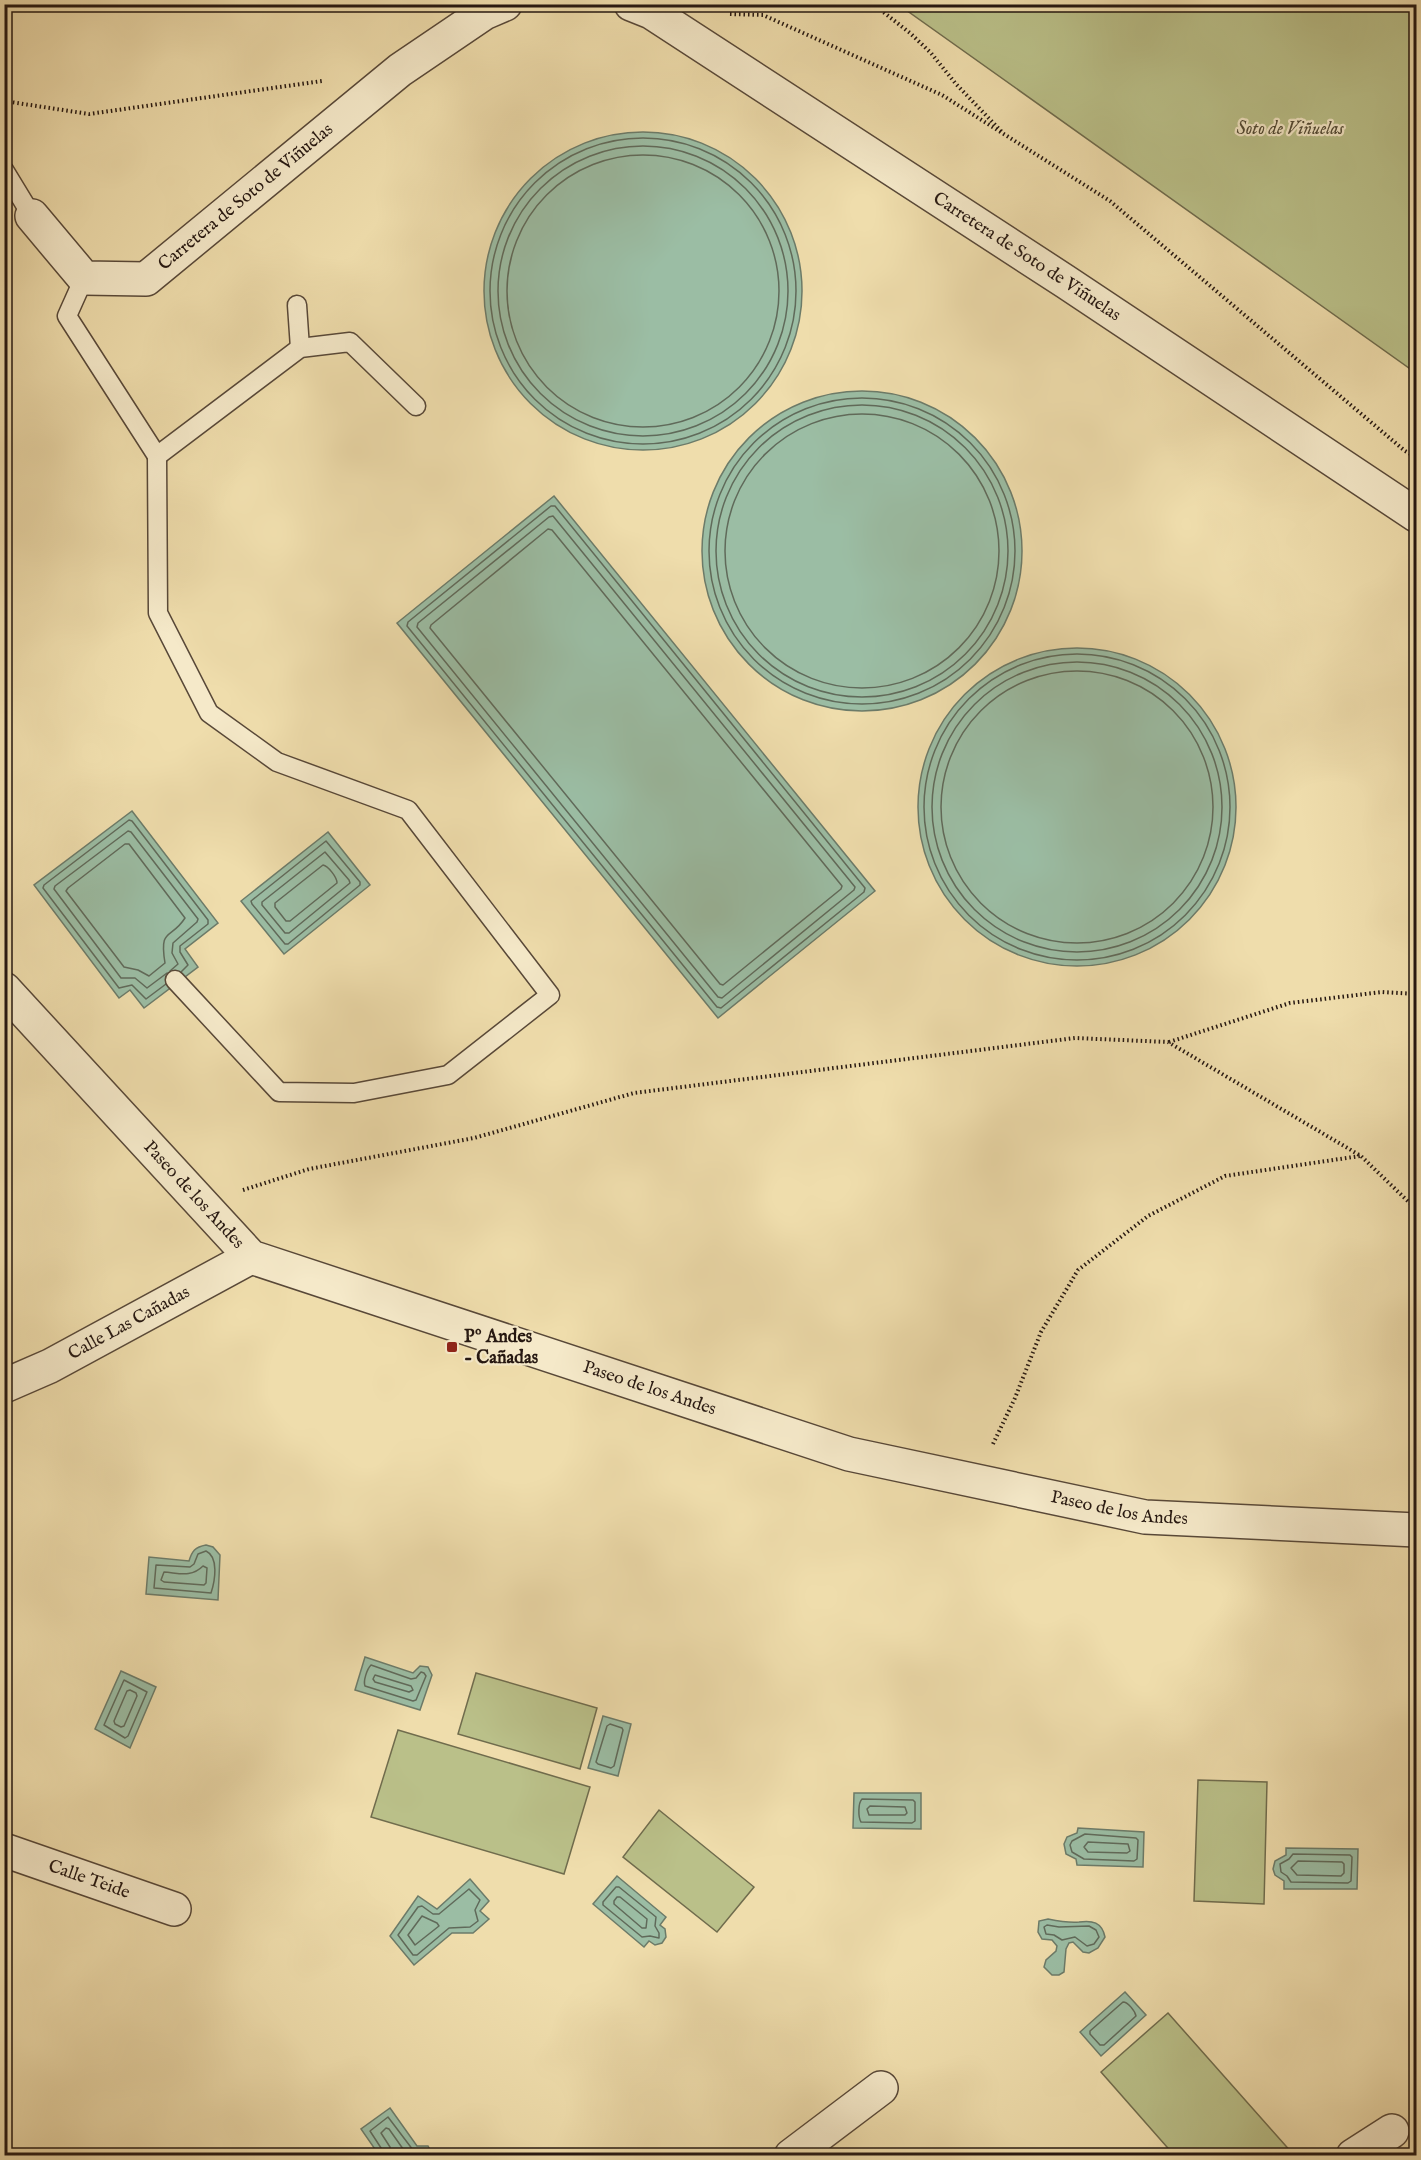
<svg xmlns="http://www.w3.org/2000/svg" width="1421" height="2160" viewBox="0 0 1421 2160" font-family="'IM FELL English',serif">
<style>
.green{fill:#bac089;stroke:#706c4d;stroke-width:1.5}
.water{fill:#9bbda4;stroke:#6c7b69;stroke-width:1.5}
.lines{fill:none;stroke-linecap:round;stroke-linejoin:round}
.shore{stroke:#606a5a;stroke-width:1.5}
.lane-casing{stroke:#584838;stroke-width:21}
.street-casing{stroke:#584838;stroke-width:36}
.path{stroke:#251711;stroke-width:4;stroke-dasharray:1.5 3;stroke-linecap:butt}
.lane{stroke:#f5e9c9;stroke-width:18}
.street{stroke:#f5e9c9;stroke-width:33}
.poi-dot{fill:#8f2418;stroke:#f5e9c9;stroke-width:2}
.labels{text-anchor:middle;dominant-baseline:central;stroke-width:4.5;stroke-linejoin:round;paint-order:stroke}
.park-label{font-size:18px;font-style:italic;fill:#524a35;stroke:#f5e9c9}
.street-label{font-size:18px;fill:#251711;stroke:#f5e9c9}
.poi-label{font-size:18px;font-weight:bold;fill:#251711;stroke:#f5e9c9;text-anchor:start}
</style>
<rect width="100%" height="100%" fill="#efddac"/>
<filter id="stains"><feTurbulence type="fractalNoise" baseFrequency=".00333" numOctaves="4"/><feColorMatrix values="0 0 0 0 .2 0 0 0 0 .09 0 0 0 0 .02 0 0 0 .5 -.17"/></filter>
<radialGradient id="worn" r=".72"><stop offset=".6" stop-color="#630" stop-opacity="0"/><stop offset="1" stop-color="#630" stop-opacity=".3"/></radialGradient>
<!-- green -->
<g class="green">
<path d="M 899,5 L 1416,5 L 1416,373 Z"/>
<path d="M 476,1673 L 597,1708 L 580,1769 L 458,1734 Z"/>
<path d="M 398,1730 L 590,1787 L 564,1874 L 371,1817 Z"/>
<path d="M 1198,1780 L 1267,1782 L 1264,1904 L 1194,1901 Z"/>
<path d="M 659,1810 L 754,1887 L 717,1932 L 623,1857 Z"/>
<path d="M 1168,2013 L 1293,2154 L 1292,2155 L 1174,2155 L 1101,2072 Z"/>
</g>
<!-- water -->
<g class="water">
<circle cx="643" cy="291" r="159"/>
<circle cx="862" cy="551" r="160"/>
<path d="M 554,496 L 875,891 L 718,1018 L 397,623 Z"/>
<circle cx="1077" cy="807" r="159"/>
<path d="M 132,811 L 218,923 L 185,949 L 198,967 L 144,1008 L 130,990 L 119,998 L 34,885 Z"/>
<path d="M 328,832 L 370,885 L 284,954 L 241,901 Z"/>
<path d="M 206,1545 L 213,1547 L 220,1555 L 218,1600 L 146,1594 L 149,1557 L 189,1561 C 192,1551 195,1547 206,1545 Z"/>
<path d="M 365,1657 L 413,1673 L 420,1666 L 428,1667 L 432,1675 L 420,1710 L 355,1690 Z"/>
<path d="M 121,1671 L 156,1687 L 130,1748 L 95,1729 Z"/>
<path d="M 603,1716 L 631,1724 L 618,1776 L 588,1768 Z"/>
<path d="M 854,1793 L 921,1793 L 921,1829 L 853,1828 Z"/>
<path d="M 1078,1828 L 1144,1832 L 1143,1867 L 1077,1865 L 1076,1859 L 1066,1854 L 1064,1844 L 1067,1837 L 1077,1833 Z"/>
<path d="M 1286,1848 L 1358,1849 L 1357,1889 L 1284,1889 L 1284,1881 L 1275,1875 L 1273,1869 L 1275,1861 L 1286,1855 Z"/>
<path d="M 617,1876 L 666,1917 L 660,1925 L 665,1929 L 666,1937 L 662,1943 L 655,1945 L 649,1941 L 644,1947 L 593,1904 Z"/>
<path d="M 470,1879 L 489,1901 L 480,1911 L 489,1919 L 473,1933 L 452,1933 L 414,1965 L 390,1936 L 418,1896 L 437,1909 Z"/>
<path d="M 1048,1919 C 1058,1921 1069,1923 1079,1922 C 1092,1920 1102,1922 1105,1937 L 1098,1948 L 1089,1953 L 1083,1952 L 1073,1942 L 1069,1943 L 1066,1949 L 1064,1972 L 1059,1975 L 1052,1975 L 1044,1967 L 1046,1960 L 1056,1951 L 1057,1946 L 1052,1940 L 1042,1939 L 1038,1932 L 1039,1921 Z"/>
<path d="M 1125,1992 L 1146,2015 L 1101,2056 L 1080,2032 Z"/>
<path d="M 390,2108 L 417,2146 L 428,2146 L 433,2155 L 379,2155 L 361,2129 Z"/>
</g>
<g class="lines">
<!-- shore -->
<g class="shore">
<circle cx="643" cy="291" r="153"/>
<circle cx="643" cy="291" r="145"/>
<circle cx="643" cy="291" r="136"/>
<circle cx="862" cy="551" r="153"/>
<circle cx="862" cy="551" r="146"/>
<circle cx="862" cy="551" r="137"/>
<path d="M 551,506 L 555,506 L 865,888 L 864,892 L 721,1008 L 717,1007 L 407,626 L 408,622 Z"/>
<path d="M 553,516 L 855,887 L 854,890 L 722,998 L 718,997 L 417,627 L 418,623 L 549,517 Z"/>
<path d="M 548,529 L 552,530 L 842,886 L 841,889 L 723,985 L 720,984 L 430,628 L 431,625 Z"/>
<circle cx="1077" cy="807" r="153"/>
<circle cx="1077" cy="807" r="145"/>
<circle cx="1077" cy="807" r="136"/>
<path d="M 326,841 L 360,882 L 360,885 L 288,944 L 285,944 L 252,904 L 251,901 Z"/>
<path d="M 125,844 L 129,844 L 185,918 C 171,940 159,927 165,963 L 149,976 L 138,970 L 124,967 L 66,891 L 68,888 Z"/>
<path d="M 325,852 L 349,880 L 350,883 L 289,933 L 285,933 L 262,905 L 262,902 Z"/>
<path d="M 323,865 C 328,866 337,877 337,883 L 290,921 L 286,921 L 275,907 L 275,903 Z"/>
<path d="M 167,973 L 147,988 L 135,978 L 121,978 L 54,889 L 55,886 L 128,831 L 131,832 L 198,919 L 197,922 L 173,943 L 172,953 L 178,964 L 170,971"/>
<path d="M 166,984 L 146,999 L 132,985 L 119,988 L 43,888 L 44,885 L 129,820 L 132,821 L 208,920 L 208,924 L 180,946 L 180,952 L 188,965 L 181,972"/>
<path d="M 206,1551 C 219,1557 215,1581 211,1593 L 154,1588 L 156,1565 L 190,1567 L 194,1564 L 198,1554 Z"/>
<path d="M 203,1566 L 207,1568 L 206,1583 L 204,1585 L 164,1582 L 161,1580 L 164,1572 C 179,1573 191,1578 203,1566 Z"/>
<path d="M 371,1665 L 411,1679 L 416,1678 L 421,1672 L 424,1673 L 426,1676 L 416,1700 L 413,1701 L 365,1686 C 363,1681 367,1669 371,1665 Z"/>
<path d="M 375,1675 L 411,1686 L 413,1690 L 409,1692 L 375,1682 L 373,1679 Z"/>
<path d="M 124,1680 L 147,1692 L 128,1736 L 125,1738 L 104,1725 Z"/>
<path d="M 130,1690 L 136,1693 L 137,1696 L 124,1726 L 121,1727 L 115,1724 L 114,1721 L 127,1691 Z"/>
<path d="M 610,1724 L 622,1728 L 623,1730 L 614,1766 L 611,1768 L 598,1764 L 596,1762 L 607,1726 Z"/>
<path d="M 862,1799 L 913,1800 L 915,1802 L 915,1821 L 912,1823 L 861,1822 C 858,1817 858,1803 862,1799 Z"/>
<path d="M 870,1806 L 905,1807 L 907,1813 L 905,1815 L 869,1815 L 867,1809 Z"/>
<path d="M 1085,1834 L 1136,1838 L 1138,1840 L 1137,1859 L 1134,1861 L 1084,1859 L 1072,1852 L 1070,1845 L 1072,1841 Z"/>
<path d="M 1088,1842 L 1128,1844 L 1130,1851 L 1127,1853 L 1088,1852 L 1084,1847 Z"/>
<path d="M 1293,1854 L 1350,1855 L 1352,1857 L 1351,1881 L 1348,1883 L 1291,1882 L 1287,1876 L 1281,1872 L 1280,1864 L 1289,1859 Z"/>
<path d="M 1298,1861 L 1342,1862 L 1344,1864 L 1344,1873 L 1341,1876 L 1297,1875 L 1291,1868 Z"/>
<path d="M 616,1887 L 619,1887 L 656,1917 L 655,1926 L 659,1933 L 659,1938 L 650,1936 L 642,1937 L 603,1905 L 603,1902 Z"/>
<path d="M 469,1889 L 480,1900 L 475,1910 L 478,1921 L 470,1927 L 449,1928 L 417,1955 L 413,1955 L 398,1935 L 418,1907 L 422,1906 L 433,1914 L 439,1914 Z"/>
<path d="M 617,1897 L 620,1897 L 647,1919 L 646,1928 L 642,1928 L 614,1904 L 614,1901 Z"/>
<path d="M 422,1916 L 437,1923 L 439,1926 L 415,1945 L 408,1935 Z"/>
<path d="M 1047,1925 L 1059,1927 L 1089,1926 L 1096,1930 L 1099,1937 L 1094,1944 L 1087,1946 L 1075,1937 L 1062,1940 L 1054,1935 L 1046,1934 L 1044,1927 Z"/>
<path d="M 1123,2002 C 1128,2002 1135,2011 1136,2016 L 1104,2045 L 1100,2045 L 1090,2034 L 1090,2031 Z"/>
<path d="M 384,2156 L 383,2151 L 370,2131 L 388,2117 L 413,2150 L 425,2152 L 427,2156"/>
<path d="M 391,2156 L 390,2147 L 381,2133 L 386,2128 L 389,2129 L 408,2156"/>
</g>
<!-- lane casing -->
<g class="lane-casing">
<g id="lane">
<path d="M 4,170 L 32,216"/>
<path d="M 84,278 L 67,316 L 157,456 L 300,348 L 350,342 L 416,406"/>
<path d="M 297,305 L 300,348"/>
<path d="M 157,456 L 158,613 L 209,713 L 277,762 L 408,810 L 550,995 L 448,1075 L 354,1093 L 279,1092 L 175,980"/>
</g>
</g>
<!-- street casing -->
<g class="street-casing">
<g id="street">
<path id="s1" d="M 631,4 L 651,12 L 1066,282 L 1416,515"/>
<path id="s2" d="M 32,216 L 84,278 L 146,279 L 400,70 L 484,13 L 505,4"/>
<path id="s3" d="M 4,989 L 251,1257 L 849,1454 L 1145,1517 L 1416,1530"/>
<path id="s4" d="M 4,1386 L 50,1366 L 251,1257"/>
<path id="s5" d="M 4,1850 L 174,1909"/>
<path d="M 791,2156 L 881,2088"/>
<path d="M 1353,2156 L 1392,2131"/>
</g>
</g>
<!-- path -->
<g class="path">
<path d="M 873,4 L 910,33 L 931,53 L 956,84 L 1002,132"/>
<path d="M 730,14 L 763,15 L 942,95 L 1110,201 L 1405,451 L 1416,457"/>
<path d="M 4,101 L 89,114 L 322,81"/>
<path d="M 1169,1042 L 1290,1003 L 1382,992 L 1416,994"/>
<path d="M 243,1190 L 309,1169 L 474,1138 L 634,1093 L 1075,1038 L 1168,1042 L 1361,1156 L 1416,1209"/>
<path d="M 993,1444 L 1015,1398 L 1041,1332 L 1078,1270 L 1148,1216 L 1225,1176 L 1360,1156"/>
</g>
<!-- lane -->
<use href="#lane" class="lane"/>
<!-- street -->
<use href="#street" class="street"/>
</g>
<!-- markers -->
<rect class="poi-dot" x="446" y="1341" width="12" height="12" rx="3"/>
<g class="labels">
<!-- park labels -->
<g class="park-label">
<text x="1290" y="129">Soto de Viñuelas</text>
</g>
<!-- street labels -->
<g class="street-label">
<text stroke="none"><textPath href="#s2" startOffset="272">Carretera de Soto de Viñuelas</textPath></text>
<text stroke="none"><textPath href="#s1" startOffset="470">Carretera de Soto de Viñuelas</textPath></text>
<text stroke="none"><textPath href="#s3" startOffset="280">Paseo de los Andes</textPath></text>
<text stroke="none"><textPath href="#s4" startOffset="140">Calle Las Cañadas</textPath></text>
<text stroke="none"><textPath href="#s3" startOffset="784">Paseo de los Andes</textPath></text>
<text stroke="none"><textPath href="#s3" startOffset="1270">Paseo de los Andes</textPath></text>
<text stroke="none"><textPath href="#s5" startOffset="90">Calle Teide</textPath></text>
</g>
<!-- poi labels -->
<g class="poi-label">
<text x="464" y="1337">Pº Andes<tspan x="464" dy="21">- Cañadas</tspan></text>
</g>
</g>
<!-- margin -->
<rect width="1421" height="2160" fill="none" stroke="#efddac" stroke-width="24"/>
<rect x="6" y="6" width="1409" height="2148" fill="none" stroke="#251711" stroke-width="3"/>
<rect x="12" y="12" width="1397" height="2136" fill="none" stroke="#251711" stroke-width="1.5"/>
<rect width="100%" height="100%" filter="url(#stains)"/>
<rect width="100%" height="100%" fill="url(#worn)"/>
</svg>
